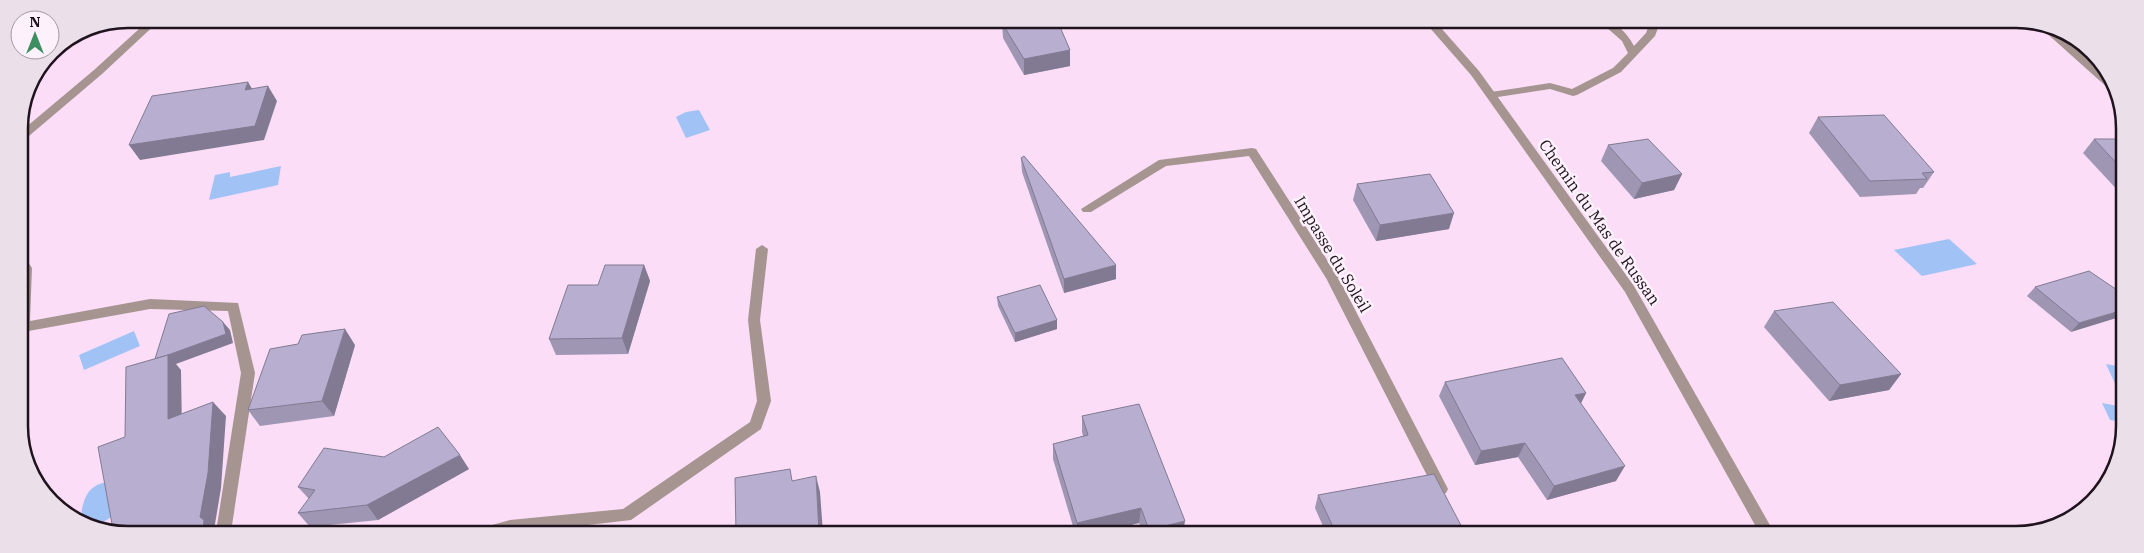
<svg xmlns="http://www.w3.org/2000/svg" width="2144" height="553" viewBox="0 0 2144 553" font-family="'IBM Plex Serif',serif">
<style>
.water{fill:#a1c2f5}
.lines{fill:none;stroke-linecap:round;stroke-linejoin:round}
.lane{fill:#a5948f;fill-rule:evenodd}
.street{fill:#a5948f;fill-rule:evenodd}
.wall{fill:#9e96b3}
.shaded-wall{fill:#817a92}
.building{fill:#b8afd0;stroke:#817a92}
.labels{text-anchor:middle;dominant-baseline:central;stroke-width:5;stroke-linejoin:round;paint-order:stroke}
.street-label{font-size:16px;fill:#1f141e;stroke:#fdf1fb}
.rim{fill:none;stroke:#1f141e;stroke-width:2.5}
</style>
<rect width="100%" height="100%" fill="#fbddf7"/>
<!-- water -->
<g class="water">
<path d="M 699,110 L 710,130 L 686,138 L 676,117 L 686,112 Z"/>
<path d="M 281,166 L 278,185 L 209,200 L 215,175 L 230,172 L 230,177 Z"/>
<path d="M 1949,239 L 1977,264 L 1922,276 L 1894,250 Z"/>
<path d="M 134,331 L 140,346 L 84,370 L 79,355 Z"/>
<path d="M 2106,364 L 2123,367 L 2123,401 Z"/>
<path d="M 2102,403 L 2123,407 L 2123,422 L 2110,420 Z"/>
<path d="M 127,477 L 117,514 L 96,526 L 85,521 C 81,516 81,511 83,505 C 89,481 105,483 127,477 Z"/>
</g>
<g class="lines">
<!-- lane -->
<path class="lane" d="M 1598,20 C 1614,20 1627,32 1634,46 L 1646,33 L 1651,20 L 1661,20 L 1655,36 L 1621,72 L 1577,95 L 1573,96 L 1550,89 L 1491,98 L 1486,95 L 1491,92 L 1550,83 L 1572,89 L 1613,68 L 1628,53 L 1622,41 Z"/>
<!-- street -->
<g class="street">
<path d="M 150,19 L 161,19 L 102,74 L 23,141 L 19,143 L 19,133 L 94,70 Z"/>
<path d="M 1423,20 L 1434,20 L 1479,71 L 1634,286 L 1775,534 L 1760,534 L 1625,292 L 1471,75 Z"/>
<path d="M 2033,21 C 2047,21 2097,64 2107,76 C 2110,80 2112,85 2114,90 L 2109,89 Z"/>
<path d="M 1252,148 L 1256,149 L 1338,277 L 1446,485 L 1448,489 L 1446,493 L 1441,495 L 1436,493 L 1326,278 L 1249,156 L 1166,166 L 1091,212 L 1083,212 L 1081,209 L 1159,160 Z"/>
<path d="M 762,245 L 768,249 L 760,320 L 771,401 L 761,429 L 631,520 L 520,533 L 483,532 L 485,527 L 510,520 L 623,509 L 750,422 L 757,401 L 748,320 L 756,249 Z"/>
<path d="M 20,255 L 24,256 L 32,268 L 30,321 L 150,299 L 238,303 L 255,373 L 231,532 L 216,532 L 241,373 L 228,311 L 150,309 L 23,332 L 20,331 Z"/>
</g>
</g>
<!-- wall -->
<g class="wall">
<path d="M 1002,23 L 1070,50 L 1070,66 L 1024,75 L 1003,38 Z"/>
<path d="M 1818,117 L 1934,172 L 1923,188 L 1920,188 L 1916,194 L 1860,197 L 1809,133 Z"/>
<path d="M 2094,139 L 2123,139 L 2123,196 L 2083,153 Z"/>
<path d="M 1608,145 L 1682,174 L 1674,190 L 1634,199 L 1601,161 Z"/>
<path d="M 1021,158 L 1116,279 L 1064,293 L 1022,172 Z"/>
<path d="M 1357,184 L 1449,229 L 1376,241 L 1353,200 Z"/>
<path d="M 644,265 L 650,281 L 628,354 L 556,355 L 549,339 L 598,285 Z"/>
<path d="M 2035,287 L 2123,294 L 2071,332 L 2027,296 Z"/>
<path d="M 997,297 L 1057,320 L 1057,329 L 1015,342 L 998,306 Z"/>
<path d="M 1774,311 L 1901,374 L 1889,390 L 1829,401 L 1764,327 Z"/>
<path d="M 355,345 L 334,416 L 260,426 L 248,410 Z"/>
<path d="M 1445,382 L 1586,393 L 1581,403 L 1616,481 L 1547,500 L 1518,457 L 1475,465 L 1439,396 Z"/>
<path d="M 1082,416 L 1183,533 L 1143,533 L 1139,523 L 1098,533 L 1075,533 L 1053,459 L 1053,444 L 1083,436 L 1082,432 Z"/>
<path d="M 469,469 L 378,520 L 310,527 L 298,513 L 309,499 L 298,487 Z"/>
<path d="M 1318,495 L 1465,533 L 1326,533 L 1315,508 Z"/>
</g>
<!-- shaded-wall -->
<g class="shaded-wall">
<path d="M 1070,50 L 1070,66 L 1024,75 L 1024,59 Z"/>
<path d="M 248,82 L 257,97 L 245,90 Z"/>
<path d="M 268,86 L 277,101 L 264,140 L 140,160 L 129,145 Z"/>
<path d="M 1682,174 L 1674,190 L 1634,199 L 1642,183 Z"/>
<path d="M 1454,213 L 1449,229 L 1376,241 L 1380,225 Z"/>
<path d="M 644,265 L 650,281 L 628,354 L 622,338 Z"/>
<path d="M 1116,265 L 1116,279 L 1064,293 L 1064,279 Z"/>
<path d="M 2123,310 L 2123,316 L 2071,332 L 2079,323 Z"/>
<path d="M 1057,320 L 1057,329 L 1015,342 L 1015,333 Z"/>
<path d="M 223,322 L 230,330 L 233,343 L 176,364 L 181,370 L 182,434 L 168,419 L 155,360 Z"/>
<path d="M 345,329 L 355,345 L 334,416 L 322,401 Z"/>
<path d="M 1901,374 L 1889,390 L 1829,401 L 1840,385 Z"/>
<path d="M 1586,393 L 1579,407 L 1575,395 Z"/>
<path d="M 213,402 L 226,416 L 221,488 L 214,530 L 217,532 L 203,532 L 200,517 Z"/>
<path d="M 1525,443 L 1518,457 L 1475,465 L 1481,451 Z"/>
<path d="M 460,455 L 469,469 L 378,520 L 367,505 Z"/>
<path d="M 1625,466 L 1616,481 L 1547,500 L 1554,486 Z"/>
<path d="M 816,476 L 820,492 L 823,533 L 819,533 Z"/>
<path d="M 1141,508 L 1139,523 L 1098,533 L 1077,533 L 1077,523 Z"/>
<path d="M 1185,521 L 1183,533 L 1149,533 L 1149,530 Z"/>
</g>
<!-- building -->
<g class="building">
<path d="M 1020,20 L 1057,20 L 1070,50 L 1024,59 L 1002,23 Z"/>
<path d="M 248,82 L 245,90 L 268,86 L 255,126 L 129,145 L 152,96 Z"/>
<path d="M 1884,115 L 1934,172 L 1922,173 L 1927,179 L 1870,181 L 1818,117 Z"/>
<path d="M 1648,139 L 1682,174 L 1642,183 L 1608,145 Z"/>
<path d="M 2094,139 L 2123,139 L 2123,170 Z"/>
<path d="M 1024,156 L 1116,265 L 1064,279 L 1021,158 Z"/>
<path d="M 1430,174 L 1454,213 L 1380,225 L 1357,184 Z"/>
<path d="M 605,265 L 644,265 L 622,338 L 549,339 L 568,285 L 598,285 Z"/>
<path d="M 2089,271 L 2123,294 L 2123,310 L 2079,323 L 2035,287 Z"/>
<path d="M 1040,285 L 1057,320 L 1015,333 L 997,297 Z"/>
<path d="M 1833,302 L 1901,374 L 1840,385 L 1774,311 Z"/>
<path d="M 204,306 L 223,322 L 226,334 L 168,355 L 155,359 L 169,314 Z"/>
<path d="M 345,329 L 322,401 L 248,410 L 270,349 L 298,344 L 302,335 Z"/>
<path d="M 168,355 L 168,419 L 213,402 L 208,473 L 200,517 L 204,520 L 203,532 L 106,532 L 100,529 L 112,524 L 98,447 L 125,437 L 126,367 Z"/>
<path d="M 1562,358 L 1586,393 L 1575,395 L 1625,466 L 1554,486 L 1525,443 L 1481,451 L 1445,382 Z"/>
<path d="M 1139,404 L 1185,521 L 1149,530 L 1141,508 L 1077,523 L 1053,444 L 1088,435 L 1082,416 Z"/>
<path d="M 438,427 L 460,455 L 367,505 L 298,513 L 315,490 L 298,487 L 324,448 L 384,457 Z"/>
<path d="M 790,469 L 792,481 L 816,476 L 819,533 L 736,533 L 735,478 Z"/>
<path d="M 1434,474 L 1465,533 L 1336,533 L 1318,495 Z"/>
</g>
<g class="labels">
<!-- street labels -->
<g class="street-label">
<text transform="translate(1600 222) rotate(55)">Chemin du Mas de Russan</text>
<text transform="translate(1333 254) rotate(59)">Impasse du Soleil</text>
</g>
</g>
<!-- crop -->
<path d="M0 0H2144V553H0ZM128 28H2016A100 100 0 0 1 2116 128V426A100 100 0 0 1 2016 526H128A100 100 0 0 1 28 426V128A100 100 0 0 1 128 28Z" fill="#ebdfe9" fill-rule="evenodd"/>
<path class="rim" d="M128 28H2016A100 100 0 0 1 2116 128V426A100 100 0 0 1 2016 526H128A100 100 0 0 1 28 426V128A100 100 0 0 1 128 28Z"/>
<!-- north arrow -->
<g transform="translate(35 35)"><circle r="24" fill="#fdf1fb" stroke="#a499a3"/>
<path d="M0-4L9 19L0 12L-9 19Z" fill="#3c8f61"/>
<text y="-8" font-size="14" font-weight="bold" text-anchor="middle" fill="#1f141e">N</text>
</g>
</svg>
